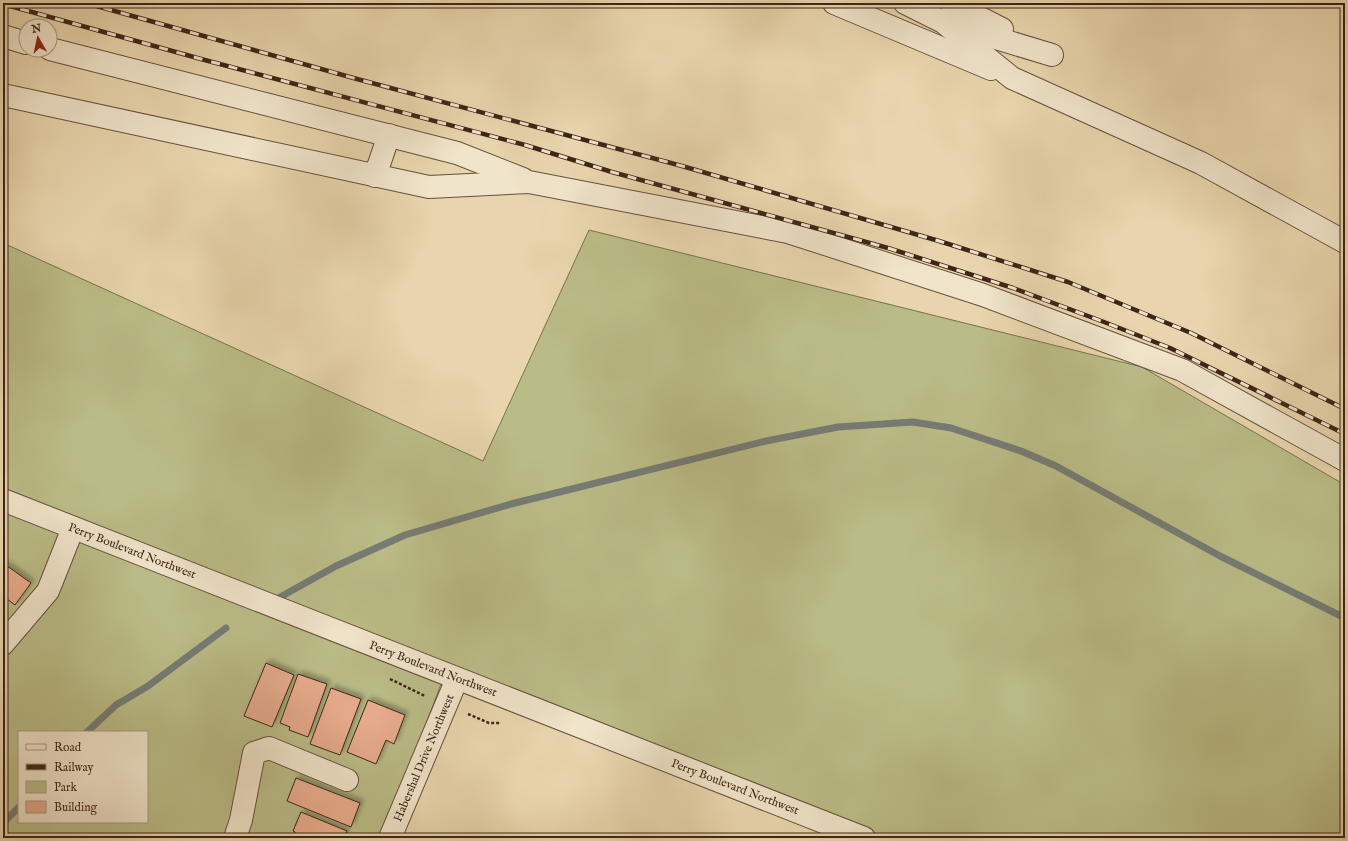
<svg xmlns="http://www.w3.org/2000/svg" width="1348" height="841" viewBox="0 0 1348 841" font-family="'IM FELL English',serif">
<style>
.green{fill:#babc87;stroke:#7c704f;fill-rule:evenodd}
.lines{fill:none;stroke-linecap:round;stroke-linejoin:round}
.stream{stroke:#767c75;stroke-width:7}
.building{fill:#e6ab8c;stroke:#3f2417;filter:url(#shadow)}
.minor-casing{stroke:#69503c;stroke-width:24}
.path{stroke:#3f2417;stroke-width:2.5;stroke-dasharray:3 2;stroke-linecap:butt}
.minor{stroke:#f0e4ca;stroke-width:22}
.rail-casing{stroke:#3f2417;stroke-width:4.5}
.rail{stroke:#f0e4ca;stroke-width:3;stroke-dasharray:9;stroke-linecap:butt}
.labels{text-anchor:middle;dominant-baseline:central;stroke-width:3.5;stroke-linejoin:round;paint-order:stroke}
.street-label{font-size:12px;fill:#3f2417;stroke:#f0e4ca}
</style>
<defs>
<filter id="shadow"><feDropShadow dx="3.5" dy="-3.5" stdDeviation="2" flood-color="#0004"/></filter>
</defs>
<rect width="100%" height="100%" fill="#e8d5ad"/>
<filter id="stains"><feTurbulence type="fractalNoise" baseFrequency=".005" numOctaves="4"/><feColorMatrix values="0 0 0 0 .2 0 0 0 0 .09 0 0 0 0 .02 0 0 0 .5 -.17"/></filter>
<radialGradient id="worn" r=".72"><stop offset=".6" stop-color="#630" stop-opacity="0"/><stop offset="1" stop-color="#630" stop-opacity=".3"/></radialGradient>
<!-- green -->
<path class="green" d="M 589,230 L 1142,367 L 1345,485 L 1345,838 L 856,838 L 441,684 L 383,838 L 3,838 L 3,243 L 483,461 ZM 19,732 L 147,732 L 147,822 L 19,822 Z"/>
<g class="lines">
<!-- stream -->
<g class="stream">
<path d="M 273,601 L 336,566 L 405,535 L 511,504 L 766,441 L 838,427 L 913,422 L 951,428 L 1021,451 L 1056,466 L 1220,556 L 1345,618"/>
<path d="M 87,732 L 116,705 L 148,686 L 226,628"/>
<path d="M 3,823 L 19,807"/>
</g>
</g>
<!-- building -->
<g class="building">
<path d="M 3,563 L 31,583 L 15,605 L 3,596 Z"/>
<path d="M 266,663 L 294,675 L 272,727 L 244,716 Z"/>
<path d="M 298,674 L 327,684 L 308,737 L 289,730 L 290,727 L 280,723 Z"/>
<path d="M 331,688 L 361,699 L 340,755 L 310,744 Z"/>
<path d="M 368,700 L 405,715 L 394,744 L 386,740 L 376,764 L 347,752 Z"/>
<path d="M 296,778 L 360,803 L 351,827 L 287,801 Z"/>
<path d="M 301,812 L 347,831 L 344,838 L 293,838 L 295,832 L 293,831 Z"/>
</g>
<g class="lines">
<!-- minor casing -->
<g class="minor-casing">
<g id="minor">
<path d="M 834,3 L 991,69"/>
<path d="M 905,3 L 943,22 L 1012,78 L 1201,163 L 1345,242"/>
<path d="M 951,3 L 1002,29"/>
<path d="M 956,26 L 1052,55"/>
<path d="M 3,36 L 26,43"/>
<path d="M 50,49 L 457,153 L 523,179"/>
<path d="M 3,95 L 429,187 L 529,182 L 788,232 L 983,295 L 1182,370 L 1345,460"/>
<path d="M 375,176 L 389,135"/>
<path d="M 3,500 L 864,838"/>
<path d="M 3,644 L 48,591 L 73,528"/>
<path d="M 235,838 L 241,820 L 254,753 L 269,748 L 347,780"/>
<path d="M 390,838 L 457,679"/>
</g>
</g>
<!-- path -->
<g class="path">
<path d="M 390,679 L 425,696"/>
<path d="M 468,714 L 489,723 L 501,723"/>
</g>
<!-- minor -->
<use href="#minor" class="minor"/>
<!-- rail casing -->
<g class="rail-casing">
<g id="rail">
<path d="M 86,3 L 357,79 L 682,166 L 939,241 L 1068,282 L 1191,333 L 1345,409"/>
<path d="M 3,4 L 201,59 L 525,145 L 612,172 L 888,248 L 1013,288 L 1104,322 L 1170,348 L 1345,434"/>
</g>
</g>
<!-- rail -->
<use href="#rail" class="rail"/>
</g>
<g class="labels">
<!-- street labels -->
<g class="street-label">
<text transform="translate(132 551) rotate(21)">Perry Boulevard Northwest</text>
<text transform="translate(433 669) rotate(21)">Perry Boulevard Northwest</text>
<text transform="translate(424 758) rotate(-67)">Habershal Drive Northwest</text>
<text transform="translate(735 787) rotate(21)">Perry Boulevard Northwest</text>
</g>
</g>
<!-- margin -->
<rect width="1348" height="841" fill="none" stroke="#e8d5ad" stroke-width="16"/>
<rect x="4" y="4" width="1340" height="833" fill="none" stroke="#3f2417" stroke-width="2"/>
<rect x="8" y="8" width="1332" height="825" fill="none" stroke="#3f2417"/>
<!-- legend -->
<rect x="18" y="731" width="130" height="92" fill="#f0e4ca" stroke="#a99782"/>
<rect x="26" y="744" width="20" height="6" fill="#f0e4ca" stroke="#a99782"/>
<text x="54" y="751" font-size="12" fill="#3f2417">Road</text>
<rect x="26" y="764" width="20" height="6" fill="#3f2417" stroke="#a99782"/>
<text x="54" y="771" font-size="12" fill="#3f2417">Railway</text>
<rect x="26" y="781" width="20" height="12" fill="#babc87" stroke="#a99782"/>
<text x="54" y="791" font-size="12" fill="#3f2417">Park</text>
<rect x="26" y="801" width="20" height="12" fill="#e6ab8c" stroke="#a99782"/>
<text x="54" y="811" font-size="12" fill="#3f2417">Building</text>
<!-- north arrow -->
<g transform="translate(38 38) rotate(351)"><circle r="19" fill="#f0e4ca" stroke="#a99782"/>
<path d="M0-3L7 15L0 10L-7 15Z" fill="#8f2418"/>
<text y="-6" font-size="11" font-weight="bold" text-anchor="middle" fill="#3f2417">N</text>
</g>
<rect width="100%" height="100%" filter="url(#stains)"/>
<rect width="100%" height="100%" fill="url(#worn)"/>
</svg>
